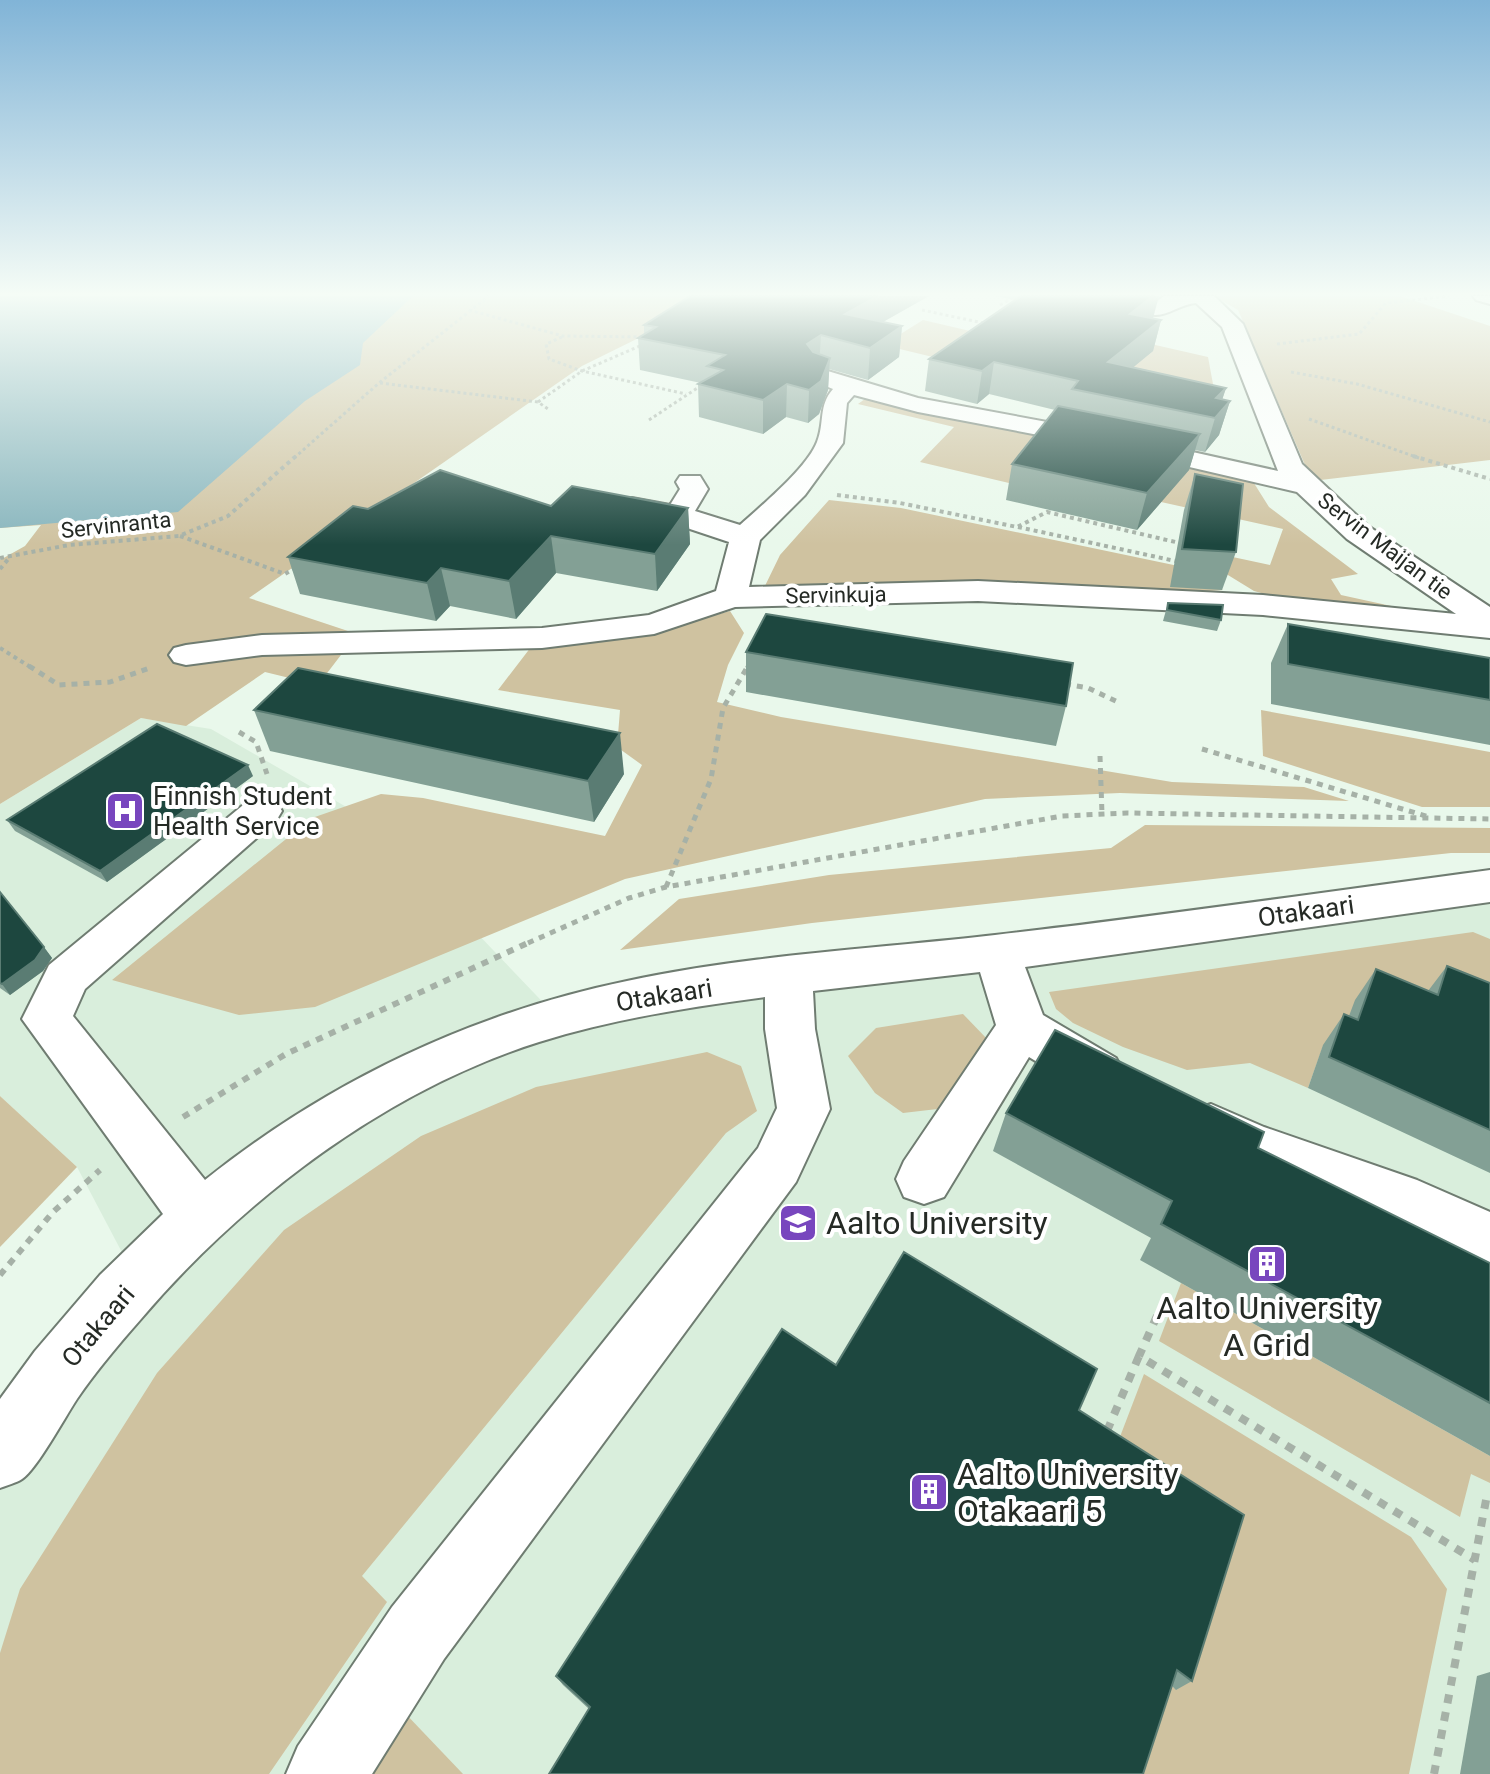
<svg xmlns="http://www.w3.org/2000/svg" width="1490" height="1774" viewBox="0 0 1490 1774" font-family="Roboto,sans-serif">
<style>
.built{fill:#d9eedc}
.green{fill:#cfc2a0}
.water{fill:#88b5bd}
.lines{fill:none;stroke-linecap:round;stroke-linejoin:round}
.minor-casing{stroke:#6f7c71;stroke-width:4}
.path-far4{stroke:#a6b1a7;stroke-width:3;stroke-dasharray:3 3;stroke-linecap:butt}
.path-far3{stroke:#a6b1a7;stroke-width:4;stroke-dasharray:4 4;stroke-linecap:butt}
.path-far2{stroke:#a6b1a7;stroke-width:5;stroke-dasharray:6 6;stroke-linecap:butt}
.path-far1{stroke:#a6b1a7;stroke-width:6;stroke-dasharray:7 7;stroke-linecap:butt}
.path{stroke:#a6b1a7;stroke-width:8;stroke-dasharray:9 9;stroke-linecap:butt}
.minor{fill:#fff;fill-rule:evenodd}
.wall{fill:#83a095}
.shaded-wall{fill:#5a7c73}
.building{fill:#1d473f;stroke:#5a7c73;stroke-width:2}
.labels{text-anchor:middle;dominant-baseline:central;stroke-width:8;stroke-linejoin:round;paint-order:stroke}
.far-street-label{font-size:22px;fill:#252a25;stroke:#fff}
.poi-label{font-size:26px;fill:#252a25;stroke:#fff;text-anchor:start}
.street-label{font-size:26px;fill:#252a25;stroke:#fff}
.near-poi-label{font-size:32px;fill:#252a25;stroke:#fff;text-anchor:start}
</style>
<rect width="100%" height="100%" fill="#e9f8eb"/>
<!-- built -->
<path class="built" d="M 141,718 L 211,729 L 369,820 L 557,1017 L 1490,886 L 1490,1774 L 0,1774 L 0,1455 L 136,1279 L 77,1167 L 0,1096 L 0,804 Z"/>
<!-- green -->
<g class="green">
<path d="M 0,296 L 690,296 L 669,323 L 582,366 L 249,598 L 357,634 L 318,685 L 265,672 L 186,726 L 141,718 L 0,804 L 0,560 L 25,546 L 41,525 L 0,528 Z"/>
<path d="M 1214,296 L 1400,296 L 1490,326 L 1490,460 L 1312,481 L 1238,310 Z"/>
<path d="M 923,320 L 1000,338 L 1012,376 L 883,345 Z"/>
<path d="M 1129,339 L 1208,357 L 1215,395 L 1123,376 Z"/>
<path d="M 869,396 L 1252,480 L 1269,507 L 1358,574 L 1331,579 L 1341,595 L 1405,609 L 1272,596 L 1254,591 L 1210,564 L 1214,553 L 1270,565 L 1283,529 L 1021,471 L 1009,483 L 920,462 L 954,427 L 858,404 Z"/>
<path d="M 829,500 L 901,508 L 1188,568 L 1223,590 L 1197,592 L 980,580 L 763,590 L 780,555 Z"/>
<path d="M 730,611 L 744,633 L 728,665 L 717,702 L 781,717 L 1172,782 L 1304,787 L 1349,801 L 1120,793 L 985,799 L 625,879 L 315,1007 L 239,1015 L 112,980 L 312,818 L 381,794 L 423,798 L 605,836 L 642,765 L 617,747 L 620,710 L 498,690 L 531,647 L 631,638 Z"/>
<path d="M 1261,710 L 1490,752 L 1490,807 L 1422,807 L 1263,756 Z"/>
<path d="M 1145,825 L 1490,828 L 1490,853 L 1451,853 L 812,923 L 620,950 L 679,899 L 829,875 L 1111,848 Z"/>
<path d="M 1473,932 L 1490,939 L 1490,1008 L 1423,997 L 1337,1052 L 1323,1046 L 1308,1088 L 1250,1063 L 1187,1070 L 1123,1047 L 1073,1023 L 1056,1009 L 1049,992 Z"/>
<path d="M 963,1014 L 990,1042 L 946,1108 L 903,1113 L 875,1093 L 848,1056 L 876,1028 Z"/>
<path d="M 707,1052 L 741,1066 L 757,1111 L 726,1133 L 362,1576 L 387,1602 L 269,1774 L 0,1774 L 0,1653 L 20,1589 L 157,1373 L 284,1230 L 421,1136 L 536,1087 Z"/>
<path d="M 0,1096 L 77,1167 L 0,1247 Z"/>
<path d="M 1181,1283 L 1490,1456 L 1490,1483 L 1471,1474 L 1460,1517 L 1159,1341 Z"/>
<path d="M 1144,1374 L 1411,1537 L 1447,1589 L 1409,1774 L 1134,1774 L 1161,1679 L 1176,1689 L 1113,1455 Z"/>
<path d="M 402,1710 L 463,1774 L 360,1774 Z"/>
</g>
<!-- water -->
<path class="water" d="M 0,296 L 413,296 L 363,343 L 360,365 L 305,401 L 178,512 L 0,528 Z"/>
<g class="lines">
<!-- minor casing -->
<g class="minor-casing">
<g id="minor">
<path d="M 1164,296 L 1214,296 L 1243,324 L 1302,464 L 1368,526 L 1490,607 L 1490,638 L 1263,615 L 978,601 L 735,607 L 654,634 L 542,648 L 262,655 L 186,665 L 174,662 L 169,655 L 174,648 L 186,645 L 262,635 L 542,628 L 649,615 L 716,591 L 729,542 L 672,523 L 622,513 L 618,507 L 622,501 L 632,498 L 670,505 L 680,489 L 676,482 L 680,476 L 700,476 L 708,489 L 695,511 L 740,525 C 761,506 807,468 817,442 C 825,422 818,406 833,389 L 813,381 L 809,376 L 821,369 L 918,398 L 1112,434 L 1278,471 L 1222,327 L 1196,303 C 1179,304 1165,319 1149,314 L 1145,310 ZM 854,395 L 918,412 L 1112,449 L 1297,492 L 1347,539 L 1456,614 L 1263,595 L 978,581 L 749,587 L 760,540 L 805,495 L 843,443 L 847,403 Z"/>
<path d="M 1473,296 L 1490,296 L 1490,304 L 1476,300 Z"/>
<path d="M 262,797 L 276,801 L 282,811 L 276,821 L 85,989 L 73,1016 L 205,1180 C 329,1081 472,1013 627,981 C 748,955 873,949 995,935 C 1160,916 1325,892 1490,870 L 1490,902 L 1025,967 L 1043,1015 L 1116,1058 L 1124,1073 L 1116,1088 L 1098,1095 L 1080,1088 L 1029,1057 L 944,1197 L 924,1204 L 904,1197 L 896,1179 L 904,1161 L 996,1025 L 980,972 L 813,991 L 815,1029 L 830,1109 L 796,1182 L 444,1659 L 372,1774 L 286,1774 L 298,1746 L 392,1607 L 758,1148 L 777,1108 L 765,1029 L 765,997 C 689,1007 613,1019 539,1042 C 387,1090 244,1198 141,1319 C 119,1344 96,1371 77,1399 C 65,1417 37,1469 22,1479 C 16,1483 7,1485 0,1488 L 0,1399 L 35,1351 L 100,1275 L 163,1214 L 22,1019 L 49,965 L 248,801 Z"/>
<path d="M 1211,1104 L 1264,1127 L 1417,1180 L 1490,1212 L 1490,1267 L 1380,1218 L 1230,1163 L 1192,1144 L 1184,1127 L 1192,1110 Z"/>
</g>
</g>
<!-- path-far4 -->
<g class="path-far4">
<path d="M 1000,305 L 1015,296"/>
<path d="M 469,310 L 563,336 L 648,337"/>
<path d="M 922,310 L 988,324"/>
<path d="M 562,337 L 546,344 L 549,359 L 582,371 L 686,394"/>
<path d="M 1277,344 L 1359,334 L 1386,303 L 1449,296"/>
<path d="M 1291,372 L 1357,384 L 1490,422"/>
<path d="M 380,383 L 538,402 L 548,409"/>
<path d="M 538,402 L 582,371 L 642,345"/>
<path d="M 1309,419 L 1419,458"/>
<path d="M 649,420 L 702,385"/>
<path d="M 294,458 L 379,383 L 489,296"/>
</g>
<!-- path-far3 -->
<g class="path-far3">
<path d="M 1413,456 L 1490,479"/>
<path d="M 837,495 L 900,503 L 1017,527 L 1047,512 L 1184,544"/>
<path d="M 1018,527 L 1180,562"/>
<path d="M 180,536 L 285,574 L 297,567"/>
<path d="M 0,558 L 69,545 L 179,536 L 228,516 L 296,456"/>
<path d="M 0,569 L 10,557"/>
<path d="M 0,648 L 32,668"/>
<path d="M 747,668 L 749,664"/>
</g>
<!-- path-far2 -->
<g class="path-far2">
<path d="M 29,666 L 59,685 L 110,682 L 150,668"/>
<path d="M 1065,684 L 1088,688 L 1120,703"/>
<path d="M 239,732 L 256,742 L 267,774"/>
<path d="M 1202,749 L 1429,817"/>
<path d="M 1100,756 L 1102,814"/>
<path d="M 666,887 L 711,779 L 723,708 L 748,666"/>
<path d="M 528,943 L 629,898 L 666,887 L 1062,816 L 1127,813 L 1490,819"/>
</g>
<!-- path-far1 -->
<g class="path-far1">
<path d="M 183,1117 L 286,1054 L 532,941"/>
<path d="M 0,1275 L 53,1212 L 100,1170"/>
</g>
<!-- path -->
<g class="path">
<path d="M 1157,1316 L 1139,1356 L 1475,1560"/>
<path d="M 1107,1431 L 1139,1356"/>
<path d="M 1434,1774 L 1487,1495 L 1490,1497"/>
</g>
<!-- minor -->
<use href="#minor" class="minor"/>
</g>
<!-- wall -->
<g class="wall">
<path d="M 929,296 L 883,322 L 902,326 L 899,357 L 868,380 L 829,369 L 828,390 L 819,414 L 808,423 L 786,417 L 763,434 L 699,417 L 698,384 L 701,383 L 640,370 L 638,338 L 644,335 L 644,325 Z"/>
<path d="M 996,296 L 1159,296 L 1152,318 L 1161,320 L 1153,351 L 1133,367 L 1226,388 L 1222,400 L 1230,401 L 1219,435 L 1205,452 L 1195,450 L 1189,470 L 1137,530 L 1006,500 L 1012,464 L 1055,410 L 989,394 L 977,404 L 925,391 L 929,359 L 1015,300 Z"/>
<path d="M 1195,474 L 1236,552 L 1222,590 L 1170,587 L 1184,510 Z"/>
<path d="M 551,506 L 688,508 L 690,544 L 657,591 L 556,573 L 516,619 L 450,606 L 436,621 L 300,594 L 288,557 L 368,509 Z"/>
<path d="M 1168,603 L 1221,620 L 1217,631 L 1163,621 Z"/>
<path d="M 1288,624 L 1490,658 L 1490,745 L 1271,704 L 1271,663 Z"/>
<path d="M 746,652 L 1066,706 L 1056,746 L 746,692 Z"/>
<path d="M 254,710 L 624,774 L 594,822 L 270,751 Z"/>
<path d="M 253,776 L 107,882 L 15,831 L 7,820 Z"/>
<path d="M 0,892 L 52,958 L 43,971 L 10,995 L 0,988 Z"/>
<path d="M 1447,966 L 1490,983 L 1490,1173 L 1308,1088 L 1323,1045 L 1344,1014 L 1349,1016 L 1355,1000 L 1376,969 L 1428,991 Z"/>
<path d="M 1006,1113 L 1258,1148 L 1490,1263 L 1490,1456 L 1140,1260 L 1151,1238 L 993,1151 Z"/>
<path d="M 836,1365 L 1079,1410 L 1192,1681 L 1176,1690 L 1172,1686 L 589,1709 L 563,1685 L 556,1676 Z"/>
<path d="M 1490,1672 L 1490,1774 L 1460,1774 L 1477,1676 Z"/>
</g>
<!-- shaded-wall -->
<g class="shaded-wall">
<path d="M 878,296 L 929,296 L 847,342 L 845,314 Z"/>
<path d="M 1146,296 L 1159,296 L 1152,322 L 1130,314 Z"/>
<path d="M 1161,320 L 1153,351 L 1101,394 L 1108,362 Z"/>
<path d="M 902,326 L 899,357 L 868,380 L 870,348 Z"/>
<path d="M 821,335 L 819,366 L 807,344 Z"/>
<path d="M 830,358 L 828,390 L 819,414 L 808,423 L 809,390 Z"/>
<path d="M 994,362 L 989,394 L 977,404 L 982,371 Z"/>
<path d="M 787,384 L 786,417 L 763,434 L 763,400 Z"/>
<path d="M 1226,388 L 1217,415 L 1230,401 L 1219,435 L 1205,452 L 1215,418 L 1216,398 Z"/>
<path d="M 1200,434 L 1189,470 L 1137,530 L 1147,493 Z"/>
<path d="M 688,508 L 690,544 L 657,591 L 655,554 Z"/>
<path d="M 551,536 L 556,573 L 516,619 L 509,581 Z"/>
<path d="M 441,568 L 450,606 L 436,621 L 427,583 Z"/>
<path d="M 620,733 L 624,774 L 594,822 L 588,781 Z"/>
<path d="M 248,765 L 253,776 L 107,882 L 100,871 Z"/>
<path d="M 44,947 L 52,958 L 43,971 L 10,995 L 2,984 Z"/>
</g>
<!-- building -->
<g class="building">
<path d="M 690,296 L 878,296 L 845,314 L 902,326 L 870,348 L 821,335 L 807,344 L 813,352 L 830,358 L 821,381 L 809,390 L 787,384 L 763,400 L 698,384 L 723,370 L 707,366 L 725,355 L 638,338 L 656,327 L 644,325 Z"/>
<path d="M 1021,296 L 1153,296 L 1130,314 L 1161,320 L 1108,362 L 1226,388 L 1216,398 L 1230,401 L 1215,418 L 1072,389 L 1078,381 L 994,362 L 982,371 L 929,359 Z"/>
<path d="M 1058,406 L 1200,434 L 1147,493 L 1012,464 Z"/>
<path d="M 440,470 L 551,506 L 572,486 L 688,508 L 655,554 L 551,536 L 509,581 L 441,568 L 427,583 L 288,557 L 353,506 L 368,509 Z"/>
<path d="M 1195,474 L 1243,484 L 1236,552 L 1182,549 Z"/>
<path d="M 1168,603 L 1223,605 L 1221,620 L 1167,610 Z"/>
<path d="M 766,614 L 1073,663 L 1066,706 L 746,652 Z"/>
<path d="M 1288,624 L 1490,658 L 1490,700 L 1288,664 Z"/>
<path d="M 298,668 L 620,733 L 588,781 L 254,710 Z"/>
<path d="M 157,724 L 248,765 L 100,871 L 7,820 Z"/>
<path d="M 0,892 L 44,947 L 35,960 L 2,984 L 0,983 Z"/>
<path d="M 1447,966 L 1490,983 L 1490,1130 L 1329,1057 L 1344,1014 L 1358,1020 L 1376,969 L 1438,995 Z"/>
<path d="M 1055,1030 L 1264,1132 L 1258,1148 L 1490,1263 L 1490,1403 L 1161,1224 L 1172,1201 L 1006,1113 Z"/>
<path d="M 904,1252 L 1097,1369 L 1079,1410 L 1244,1515 L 1192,1681 L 1177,1670 L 1143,1774 L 549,1774 L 590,1707 L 556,1676 L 782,1329 L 836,1365 Z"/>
</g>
<!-- sky -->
<linearGradient id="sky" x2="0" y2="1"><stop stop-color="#81b4d7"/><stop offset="0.54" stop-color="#f5fcf6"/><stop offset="1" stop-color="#f5fcf6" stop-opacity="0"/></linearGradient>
<rect width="1490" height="545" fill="url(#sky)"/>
<!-- icons -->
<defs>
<g id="hospital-square" transform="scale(2)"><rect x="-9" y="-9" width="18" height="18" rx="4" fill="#7846be" stroke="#fff"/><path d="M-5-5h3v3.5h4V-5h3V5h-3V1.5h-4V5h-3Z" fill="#fff"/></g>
<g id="university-square" transform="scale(2)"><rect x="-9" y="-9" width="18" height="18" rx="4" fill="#7846be" stroke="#fff"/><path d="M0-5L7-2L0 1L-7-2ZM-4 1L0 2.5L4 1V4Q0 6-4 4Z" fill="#fff"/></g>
<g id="building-square" transform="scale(2)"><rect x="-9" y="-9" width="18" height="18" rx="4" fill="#7846be" stroke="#fff"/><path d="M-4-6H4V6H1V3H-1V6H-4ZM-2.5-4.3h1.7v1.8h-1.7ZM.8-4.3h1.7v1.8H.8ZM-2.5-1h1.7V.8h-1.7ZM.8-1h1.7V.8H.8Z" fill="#fff"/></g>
</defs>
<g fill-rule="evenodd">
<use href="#hospital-square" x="125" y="811"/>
<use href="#university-square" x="798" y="1223"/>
<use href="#building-square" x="1267" y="1264"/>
<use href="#building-square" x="929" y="1492"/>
</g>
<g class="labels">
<!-- far-street labels -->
<g class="far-street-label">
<text transform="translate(116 525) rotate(-6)">Servinranta</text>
<text transform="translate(1385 546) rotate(37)">Servin Maijan tie</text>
<text transform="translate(836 595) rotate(-1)">Servinkuja</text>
</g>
<!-- poi labels -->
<g class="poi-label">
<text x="153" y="796">Finnish Student<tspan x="153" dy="30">Health Service</tspan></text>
</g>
<!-- street labels -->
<g class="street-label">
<text transform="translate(1306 911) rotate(-8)">Otakaari</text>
<text transform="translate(664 995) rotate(-9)">Otakaari</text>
<text transform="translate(98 1326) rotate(-50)">Otakaari</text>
</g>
<!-- near-poi labels -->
<g class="near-poi-label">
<text x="826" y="1223">Aalto University</text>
<text x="1267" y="1308" text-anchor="middle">Aalto University<tspan x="1267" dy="37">A Grid</tspan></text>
<text x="957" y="1474">Aalto University<tspan x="957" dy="37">Otakaari 5</tspan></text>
</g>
</g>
</svg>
